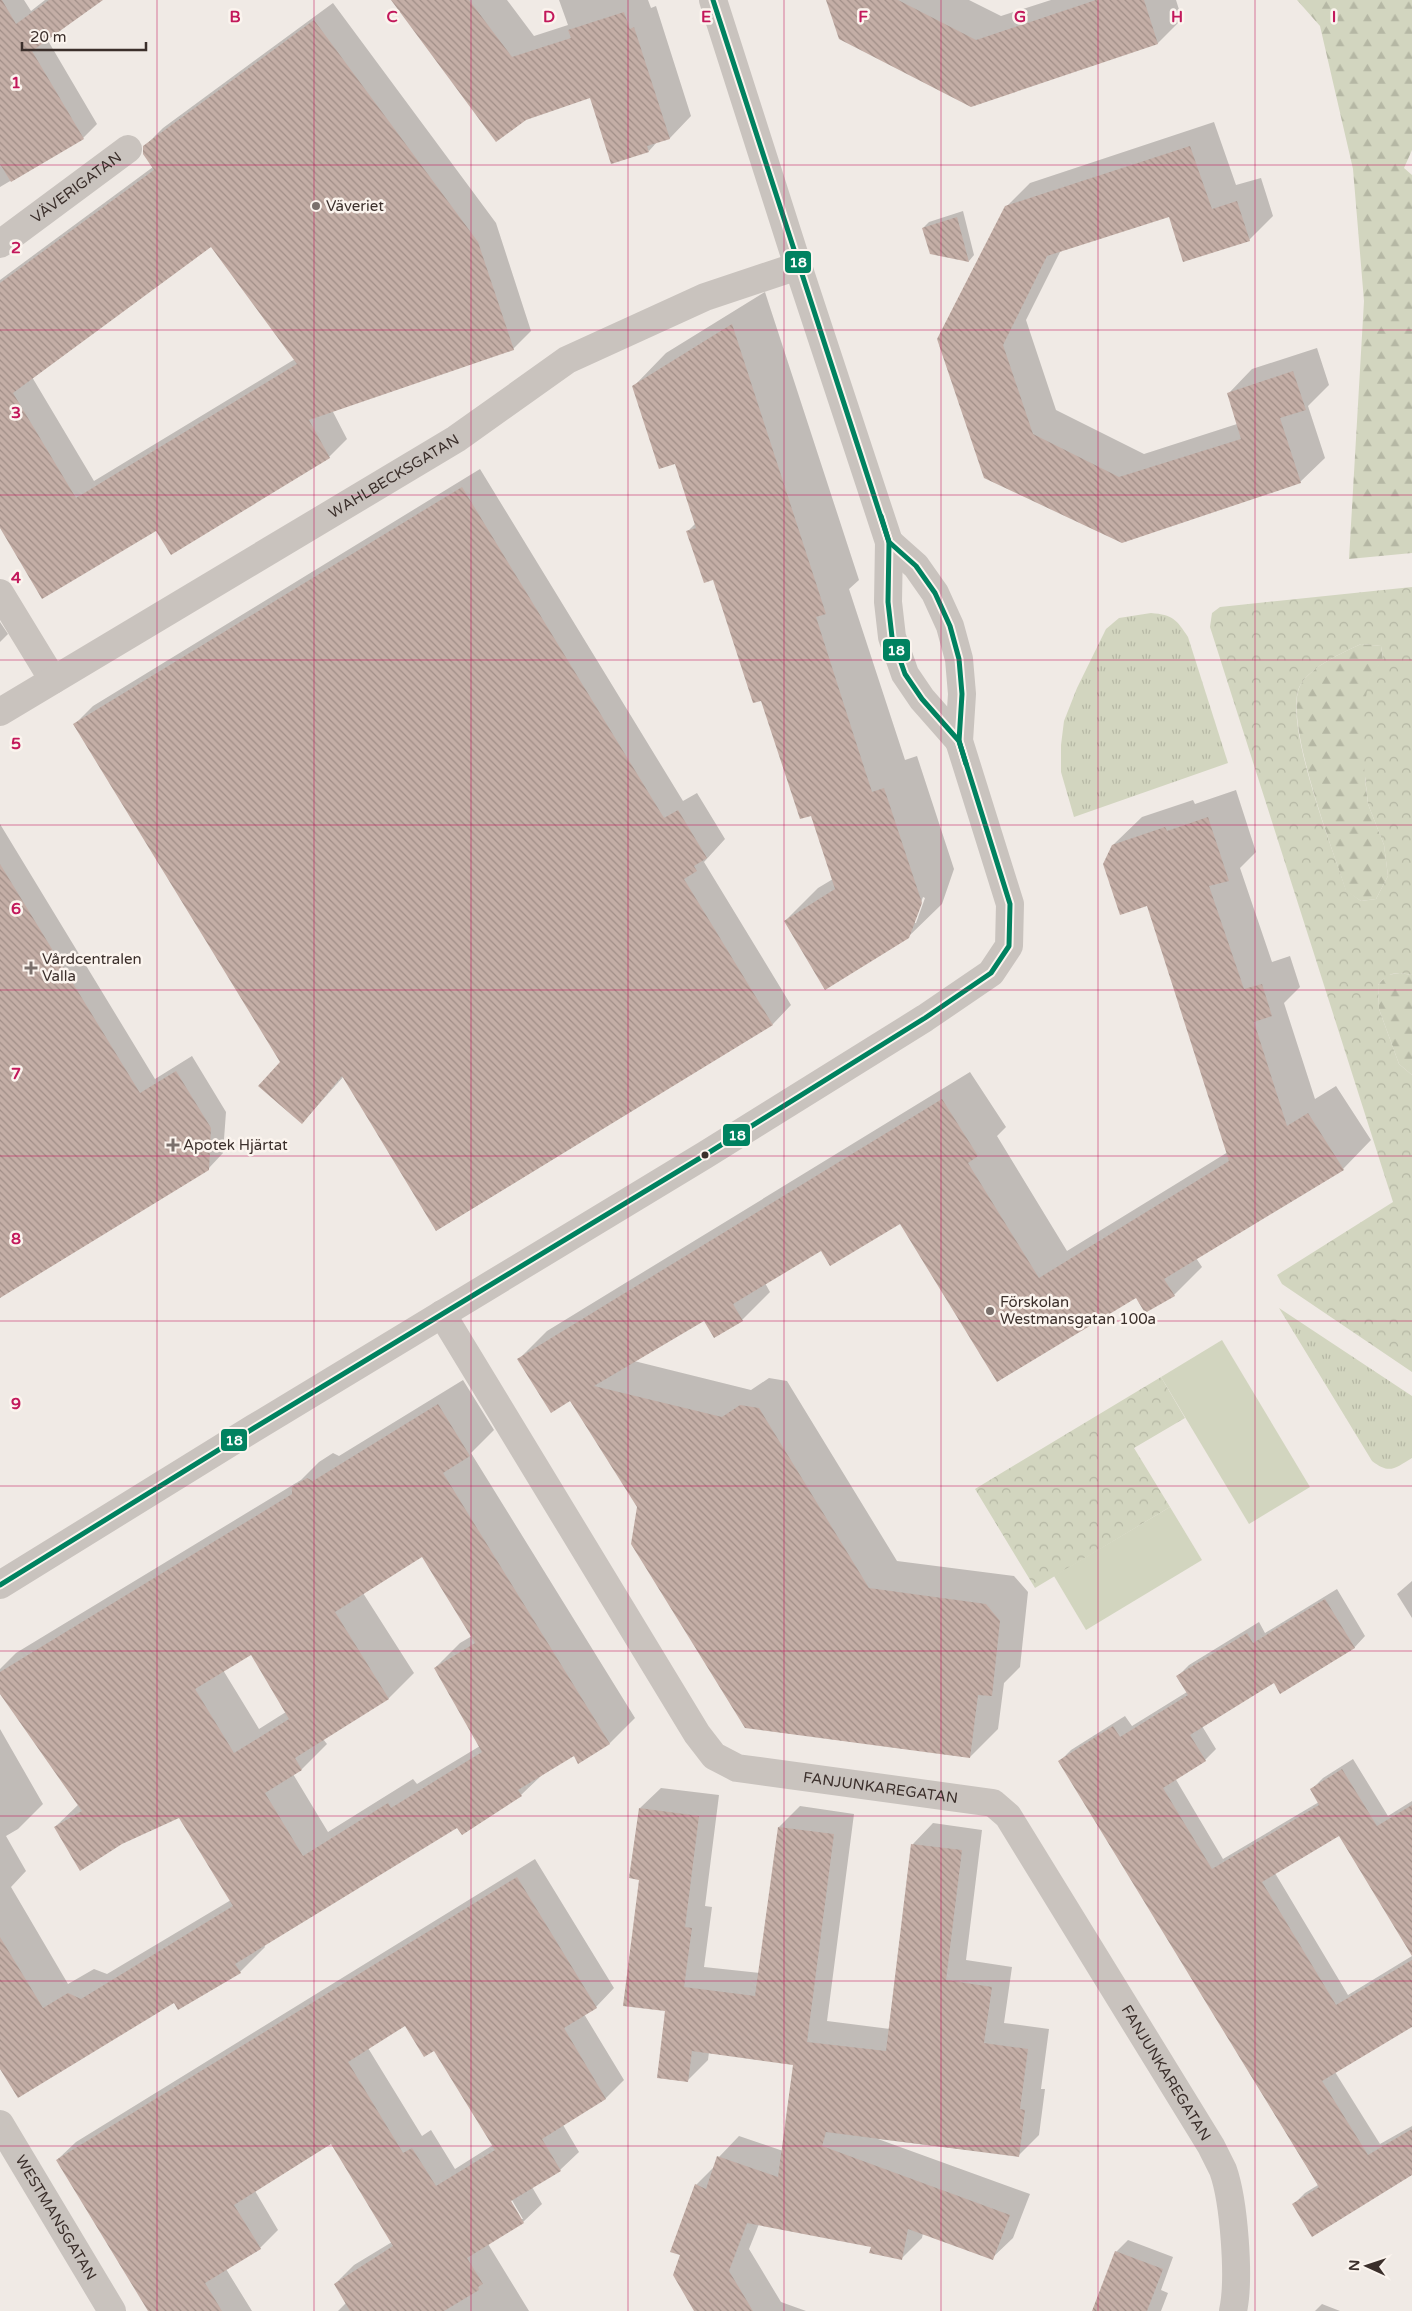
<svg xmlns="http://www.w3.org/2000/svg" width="1412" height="2311" viewBox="0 0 1412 2311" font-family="'Varela Round',sans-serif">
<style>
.grass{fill:url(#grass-tufts)}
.forest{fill:url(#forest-firs)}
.park{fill:url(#park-crowns);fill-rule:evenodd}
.garden{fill:#d2d5bf}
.shadow{fill:#0003;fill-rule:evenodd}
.building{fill:url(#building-back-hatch);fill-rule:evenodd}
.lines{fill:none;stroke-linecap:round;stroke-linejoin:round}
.minor{stroke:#c9c3be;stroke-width:28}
.tertiary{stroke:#c9c3be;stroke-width:28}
.bus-1-casing{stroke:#fbf4ee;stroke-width:9}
.bus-1{stroke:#008260;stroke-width:5}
.grid{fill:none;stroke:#c2185b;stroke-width:1;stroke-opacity:0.55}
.poi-dot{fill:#7a706c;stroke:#fbf4ee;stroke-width:2}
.bus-dot{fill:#3b2f2b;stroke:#fbf4ee;stroke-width:2}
.labels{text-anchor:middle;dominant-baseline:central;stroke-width:5;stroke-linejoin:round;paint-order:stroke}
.street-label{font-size:15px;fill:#3b2f2b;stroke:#fbf4ee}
.poi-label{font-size:15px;fill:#3b2f2b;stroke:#fbf4ee;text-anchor:start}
.grid-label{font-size:16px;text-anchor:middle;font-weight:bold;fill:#c2185b;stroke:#fbf4ee;stroke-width:5;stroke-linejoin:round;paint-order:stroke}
.line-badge{stroke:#fbf4ee;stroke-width:2}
.badge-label{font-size:14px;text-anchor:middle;font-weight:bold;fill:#fff}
</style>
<defs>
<pattern id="grass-tufts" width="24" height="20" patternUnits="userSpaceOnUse" patternTransform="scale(1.25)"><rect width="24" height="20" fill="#d2d5bf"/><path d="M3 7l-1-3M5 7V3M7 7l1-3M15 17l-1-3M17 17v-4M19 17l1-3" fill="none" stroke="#b5b7a4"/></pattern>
<pattern id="forest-firs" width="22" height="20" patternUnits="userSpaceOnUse" patternTransform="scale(1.25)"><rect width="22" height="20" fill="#d2d5bf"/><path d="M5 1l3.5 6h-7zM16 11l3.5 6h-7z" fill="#b5b7a4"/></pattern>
<pattern id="park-crowns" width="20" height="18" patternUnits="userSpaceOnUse" patternTransform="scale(1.25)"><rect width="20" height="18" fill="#d2d5bf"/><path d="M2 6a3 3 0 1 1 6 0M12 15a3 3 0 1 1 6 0" fill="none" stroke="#b5b7a4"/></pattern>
<pattern id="building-back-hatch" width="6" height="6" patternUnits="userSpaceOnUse" patternTransform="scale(1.25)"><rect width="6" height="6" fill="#c4aea6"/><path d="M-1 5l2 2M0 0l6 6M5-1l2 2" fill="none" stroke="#a08e87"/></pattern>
</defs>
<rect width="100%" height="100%" fill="#f0eae5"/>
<!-- grass -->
<g class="grass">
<path d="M 1151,613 C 1173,615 1176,619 1188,637 L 1228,763 L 1074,817 L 1061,772 L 1061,745 L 1064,721 L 1077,688 L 1106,629 L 1119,618 Z"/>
<path d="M 1279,1308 L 1412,1396 L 1412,1458 C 1395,1468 1390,1475 1372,1461 Z"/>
</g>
<!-- forest -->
<g class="forest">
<path d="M 1297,0 L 1412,0 L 1412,150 L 1404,168 L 1412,175 L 1412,553 L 1349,559 L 1364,301 L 1353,169 L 1320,26 Z"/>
<path d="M 1361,644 L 1381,646 L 1383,659 L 1369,680 L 1365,779 L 1368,804 L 1384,845 L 1388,876 L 1376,899 L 1361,901 L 1346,891 C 1334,852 1281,716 1301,684 C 1312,666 1342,653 1361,644 Z"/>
<path d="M 1400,973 L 1412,975 L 1412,1075 L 1399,1064 L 1379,1009 L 1378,985 L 1387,975 Z"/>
</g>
<!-- park -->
<g class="park">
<path d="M 1412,587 L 1412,975 C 1395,972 1389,972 1378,985 L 1379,1009 L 1399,1064 L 1412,1075 L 1412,1372 L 1282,1284 L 1277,1275 L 1393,1202 L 1210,627 L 1212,613 L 1220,607 ZM 1361,644 L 1381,646 L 1383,658 L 1369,679 L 1363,714 L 1361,739 L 1368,804 L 1384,845 L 1388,876 L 1376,899 L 1361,901 L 1346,890 C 1334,852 1280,716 1301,684 C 1312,666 1342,653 1361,644 Z"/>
<path d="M 1161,1377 L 1185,1418 L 1134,1448 L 1170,1507 L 1035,1588 L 975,1489 Z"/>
</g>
<!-- garden -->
<g class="garden">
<path d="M 1222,1340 L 1310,1487 L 1249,1524 L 1161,1377 Z"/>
<path d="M 1170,1507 L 1202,1560 L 1086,1630 L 1054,1576 Z"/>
</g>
<!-- shadow -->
<g class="shadow">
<path d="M 0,0 L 24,0 L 31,11 L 45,0 L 101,0 L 47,39 L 97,124 L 83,138 L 0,187 Z"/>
<path d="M 392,0 L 507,0 L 534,36 L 568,25 L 559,0 L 648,0 L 651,8 L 656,6 L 691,116 L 670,138 L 657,142 L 649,151 L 591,97 Z"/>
<path d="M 827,0 L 969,0 L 1001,16 L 1051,0 L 1176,0 L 1182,19 L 1158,43 L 972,105 Z"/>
<path d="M 333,3 L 496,223 L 531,331 L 513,349 L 332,410 L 347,439 L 329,457 L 156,529 L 0,526 L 0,280 L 153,167 L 144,147 L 163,128 ZM 211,245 L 295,359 L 94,481 L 32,377 Z"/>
<path d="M 1214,122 L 1236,185 L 1261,178 L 1273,216 L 1249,240 L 1170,215 L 1061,250 L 1026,320 L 1056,410 L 1144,454 L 1237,424 L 1228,394 L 1252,369 L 1317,348 L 1329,385 L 1308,406 L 1325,458 L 1300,482 L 985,477 L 1006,207 L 1030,183 Z"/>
<path d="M 963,211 L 974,255 L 969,261 L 931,253 L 923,228 L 929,222 Z"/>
<path d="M 765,292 L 859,580 L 849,589 L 885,699 L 905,760 L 917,756 L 954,869 L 942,904 L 908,937 L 785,921 L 818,888 L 833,879 L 812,815 L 762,699 L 714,579 L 688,531 L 696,523 L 676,462 L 634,386 L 666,353 ZM 923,897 L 925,898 L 916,923 L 914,923 Z"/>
<path d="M 480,469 L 683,801 L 697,793 L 725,839 L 704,862 L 791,1005 L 773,1024 L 437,1230 L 344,1076 L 302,1123 L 281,1062 L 75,724 L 93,706 Z"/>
<path d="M 0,622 L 8,634 L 0,642 Z"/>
<path d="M 1236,790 L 1256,852 L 1240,868 L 1272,962 L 1290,956 L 1300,987 L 1284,1003 L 1315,1099 L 1336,1086 L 1371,1140 L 1343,1169 L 1196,1258 L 1202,1267 L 1174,1295 L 1136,1296 L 998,1381 L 900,1222 L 821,1249 L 765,1283 L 770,1292 L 742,1320 L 705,1319 L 634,1361 L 751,1390 L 769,1378 L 787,1381 L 897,1561 L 1014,1576 L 1028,1592 L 1020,1667 L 1004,1683 L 998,1729 L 970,1757 L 639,1507 L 571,1399 L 519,1359 L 547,1331 L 970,1072 L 1006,1127 L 997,1136 L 1067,1251 L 1228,1152 L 1148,905 L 1113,845 L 1142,817 L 1193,800 L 1195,804 Z"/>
<path d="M 0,824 L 155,1079 L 192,1056 L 226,1112 L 223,1153 L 208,1169 L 0,1295 Z"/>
<path d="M 463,1380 L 494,1430 L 471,1453 L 635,1718 L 610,1743 L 579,1762 L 574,1755 L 542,1775 L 521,1795 L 458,1826 L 264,1945 L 265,1947 L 240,1972 L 174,2001 L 0,2067 L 0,1729 L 43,1804 L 18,1829 L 6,1836 L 26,1871 L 11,1887 L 68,1984 L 94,1969 L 107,1974 L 231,1900 L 180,1816 L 55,1827 L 79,1804 L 0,1691 L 0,1669 L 16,1653 L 301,1480 L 319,1462 L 333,1453 L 339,1456 ZM 423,1555 L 472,1636 L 460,1643 L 435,1668 L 480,1746 L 417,1784 L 413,1779 L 328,1832 L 293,1774 L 302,1769 L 327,1744 L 323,1739 L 389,1698 L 414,1673 L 363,1593 ZM 251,1653 L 286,1712 L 259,1729 L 223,1670 Z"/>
<path d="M 1412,1581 L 1412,1618 L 1397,1594 Z"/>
<path d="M 1337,1589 L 1365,1636 L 1354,1648 L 1274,1682 L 1202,1726 L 1216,1749 L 1205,1760 L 1175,1778 L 1223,1859 L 1319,1802 L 1311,1790 L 1323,1778 L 1353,1759 L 1388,1816 L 1412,1801 L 1412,1954 L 1339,1835 L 1275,1873 L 1348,1995 L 1412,1956 L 1412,2025 L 1335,2072 L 1380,2144 L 1412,2126 L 1412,2173 L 1294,2204 L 1305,2193 L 1318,2185 L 1060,1761 L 1071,1750 L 1125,1716 L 1132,1726 L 1187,1692 L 1178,1676 L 1189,1665 L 1259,1622 L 1265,1633 Z"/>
<path d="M 661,1788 L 719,1795 L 705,1906 L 712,1907 L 704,1967 L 760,1973 L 779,1827 L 800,1806 L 854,1814 L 827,2021 L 890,2029 L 913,1844 L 933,1823 L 982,1830 L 966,1960 L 1012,1967 L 1004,2023 L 1049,2029 L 1041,2089 L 1045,2089 L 1039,2135 L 1018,2156 L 878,2139 L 1030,2194 L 1013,2238 L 992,2258 L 923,2233 L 922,2238 L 901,2259 L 872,2246 L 759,2224 L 749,2249 L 781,2302 L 806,2311 L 695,2311 L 682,2254 L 696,2185 L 716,2165 L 719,2157 L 739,2136 L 783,2151 L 795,2064 L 709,2052 L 708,2060 L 687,2081 L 667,2010 L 641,1879 L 640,1808 Z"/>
<path d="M 535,1859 L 614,1988 L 596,2007 L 584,2014 L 624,2080 L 606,2098 L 563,2125 L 579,2152 L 560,2170 L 532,2187 L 542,2204 L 523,2222 L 488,2244 L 529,2311 L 338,2311 L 346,2303 L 335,2284 L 354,2265 L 392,2242 L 332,2142 L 255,2191 L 278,2230 L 260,2248 L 226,2269 L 252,2311 L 149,2311 L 57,2160 L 76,2142 ZM 406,2025 L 435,2049 L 493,2145 L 455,2169 L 431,2130 L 422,2136 L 368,2048 ZM 509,2195 L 523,2219 L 520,2219 L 507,2197 Z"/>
<path d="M 1128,2240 L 1173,2257 L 1161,2290 L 1168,2293 L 1161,2311 L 1093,2311 L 1116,2252 Z"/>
<path d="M 1322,2304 L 1340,2311 L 1315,2311 Z"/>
</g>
<!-- building -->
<g class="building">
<path d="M 0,0 L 2,0 L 16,24 L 49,0 L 103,0 L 32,51 L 84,139 L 11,182 L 0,164 Z"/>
<path d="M 391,0 L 469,0 L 512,57 L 571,38 L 568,30 L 624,12 L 630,29 L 634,27 L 670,139 L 647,146 L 649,152 L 611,164 L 590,98 L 526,120 L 496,142 Z"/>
<path d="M 826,0 L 898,0 L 976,40 L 1096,0 L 1144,0 L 1158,44 L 971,107 L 839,39 Z"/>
<path d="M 314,20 L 478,242 L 514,350 L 309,420 L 330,458 L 171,555 L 156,531 L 42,599 L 0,528 L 0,283 L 154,170 L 143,154 L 143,146 ZM 211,247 L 297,364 L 76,498 L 13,393 Z"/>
<path d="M 1190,146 L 1212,209 L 1237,201 L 1250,241 L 1183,262 L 1169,217 L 1047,256 L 1003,345 L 1033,434 L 1119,477 L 1241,439 L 1227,393 L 1293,371 L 1306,410 L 1280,418 L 1301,483 L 1122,543 L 984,478 L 937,339 L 1005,206 Z"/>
<path d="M 957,217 L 969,262 L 930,254 L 922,228 Z"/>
<path d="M 732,324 L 826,614 L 816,617 L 853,733 L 872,792 L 884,788 L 922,903 L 909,938 L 825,990 L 784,921 L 835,889 L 811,816 L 800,819 L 761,701 L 753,703 L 713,580 L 704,583 L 686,531 L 696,528 L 675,464 L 659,469 L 632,386 Z"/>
<path d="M 462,487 L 664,818 L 678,810 L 707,858 L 694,866 L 697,871 L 684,879 L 773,1025 L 436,1231 L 342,1076 L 302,1124 L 258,1086 L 280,1062 L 73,724 Z"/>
<path d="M 1208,817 L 1229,881 L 1209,886 L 1244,989 L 1262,984 L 1272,1016 L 1254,1022 L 1287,1126 L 1308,1113 L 1344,1170 L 1164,1279 L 1175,1296 L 1145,1313 L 1136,1298 L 997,1382 L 900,1224 L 830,1266 L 821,1251 L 733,1304 L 743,1321 L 714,1338 L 704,1321 L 594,1386 L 722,1417 L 740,1405 L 759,1408 L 869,1588 L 986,1604 L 1000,1621 L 992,1696 L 978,1695 L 970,1758 L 745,1728 L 631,1544 L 637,1507 L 570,1401 L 551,1413 L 517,1359 L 942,1099 L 978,1156 L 968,1163 L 1039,1278 L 1229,1161 L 1147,906 L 1120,915 L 1103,864 L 1112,845 L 1165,827 L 1167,831 Z"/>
<path d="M 0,864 L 140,1093 L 176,1071 L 211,1128 L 209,1170 L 0,1298 Z"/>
<path d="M 438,1404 L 470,1456 L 443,1473 L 610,1744 L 578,1764 L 574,1756 L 518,1790 L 522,1796 L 462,1835 L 457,1828 L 235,1964 L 241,1973 L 178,2010 L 174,2003 L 18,2098 L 0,2069 L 0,1937 L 43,2008 L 68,1993 L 81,1999 L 233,1906 L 179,1818 L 122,1844 L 80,1871 L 54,1827 L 82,1811 L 0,1694 L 0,1672 L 292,1494 L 292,1487 L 307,1478 L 313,1481 ZM 422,1557 L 475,1643 L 434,1668 L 482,1752 L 391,1808 L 388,1803 L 303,1856 L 265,1793 L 302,1770 L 295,1758 L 389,1699 L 335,1612 ZM 251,1655 L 289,1719 L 234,1753 L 195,1689 Z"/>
<path d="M 1325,1599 L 1355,1648 L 1280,1694 L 1274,1683 L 1190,1735 L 1206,1761 L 1163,1788 L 1212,1869 L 1319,1805 L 1310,1789 L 1342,1769 L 1377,1826 L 1412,1805 L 1412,1956 L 1339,1836 L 1262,1882 L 1336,2005 L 1412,1960 L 1412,2027 L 1322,2081 L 1368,2155 L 1412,2129 L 1412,2175 L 1312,2237 L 1292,2204 L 1319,2187 L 1058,1761 L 1113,1726 L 1120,1737 L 1188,1695 L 1176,1676 L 1247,1633 L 1253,1643 Z"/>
<path d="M 639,1808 L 699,1816 L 685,1927 L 692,1928 L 684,1987 L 755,1996 L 778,1827 L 834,1834 L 807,2042 L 886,2051 L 911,1844 L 962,1850 L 946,1980 L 992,1987 L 984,2043 L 1028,2049 L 1020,2109 L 1025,2110 L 1019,2157 L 826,2132 L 822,2146 L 1010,2215 L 993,2260 L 908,2229 L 902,2260 L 869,2253 L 871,2247 L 747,2223 L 729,2271 L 753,2311 L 694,2311 L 673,2275 L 680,2255 L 670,2252 L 695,2184 L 706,2189 L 717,2156 L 778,2177 L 793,2065 L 692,2051 L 688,2082 L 657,2078 L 665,2011 L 623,2006 L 639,1880 L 629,1878 Z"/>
<path d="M 517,1877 L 597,2008 L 564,2028 L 606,2099 L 542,2139 L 561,2171 L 511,2201 L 524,2223 L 467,2258 L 483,2284 L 478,2287 L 479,2290 L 444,2311 L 350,2311 L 334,2284 L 393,2246 L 331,2144 L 234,2205 L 261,2249 L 205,2283 L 222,2311 L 148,2311 L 56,2160 ZM 405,2026 L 424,2057 L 434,2051 L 495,2150 L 436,2186 L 412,2148 L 403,2153 L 348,2062 Z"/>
<path d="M 1115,2251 L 1163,2269 L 1147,2311 L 1092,2311 Z"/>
</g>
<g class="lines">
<!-- minor -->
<g class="minor">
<path id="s1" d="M 0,244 L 128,149"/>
<path d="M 0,593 L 53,680"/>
<path id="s2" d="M 0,712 L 456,439 L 567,360 L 705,297 L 798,266"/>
<path id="s3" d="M 442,1314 L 697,1734 L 714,1756 L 737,1768 L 993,1803 L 1008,1816 L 1211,2146 C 1215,2154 1219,2162 1223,2170 C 1234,2201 1240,2279 1233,2311"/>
<path id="s4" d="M 0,2124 L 112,2311"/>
</g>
<!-- tertiary -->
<g class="tertiary">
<path d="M 713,0 L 798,266 L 889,542 L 888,602 L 892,637 L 905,674 L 922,699 L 959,741"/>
<path d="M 0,1585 L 254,1428 L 705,1155 L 925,1018 L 991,973 L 1009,946 L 1010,904 L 959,741 L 962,694 L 959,659 L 950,626 L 935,593 L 916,566 L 889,542"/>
</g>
<!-- bus-1 casing -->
<g class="bus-1-casing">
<g id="bus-1">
<path d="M 881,516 L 889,542 L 888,602 L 892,637 L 905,674 L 922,699 L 959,741 L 966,764"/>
<path d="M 0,1585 L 254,1428 L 705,1155 L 925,1018 L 991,973 L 1009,946 L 1010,904 L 959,741 L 962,694 L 959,659 L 950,626 L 935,593 L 916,566 L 889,542 L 713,0"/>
</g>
</g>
<!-- bus-1 -->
<use href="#bus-1" class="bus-1"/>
</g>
<!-- grid -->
<path class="grid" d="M 157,0 L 157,2311M 314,0 L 314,2311M 471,0 L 471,2311M 628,0 L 628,2311M 784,0 L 784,2311M 941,0 L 941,2311M 1098,0 L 1098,2311M 1255,0 L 1255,2311M 0,165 L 1412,165M 0,330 L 1412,330M 0,495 L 1412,495M 0,660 L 1412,660M 0,825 L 1412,825M 0,990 L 1412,990M 0,1156 L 1412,1156M 0,1321 L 1412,1321M 0,1486 L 1412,1486M 0,1651 L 1412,1651M 0,1816 L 1412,1816M 0,1981 L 1412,1981M 0,2146 L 1412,2146"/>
<!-- markers -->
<g class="poi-dot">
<circle cx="316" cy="206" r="5"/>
<path d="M28.5 960.5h5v5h5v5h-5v5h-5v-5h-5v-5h5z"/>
<path d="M170.5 1137.5h5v5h5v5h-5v5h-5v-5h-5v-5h5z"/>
<circle cx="990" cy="1311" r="5"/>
</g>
<circle class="bus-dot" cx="705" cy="1155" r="4.5"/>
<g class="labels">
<!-- street labels -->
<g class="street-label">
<text stroke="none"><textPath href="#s1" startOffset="95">VÄVERIGATAN</textPath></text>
<text stroke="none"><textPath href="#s2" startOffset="459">WAHLBECKSGATAN</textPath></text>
<text stroke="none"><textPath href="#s3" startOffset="690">FANJUNKAREGATAN</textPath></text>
<text stroke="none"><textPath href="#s3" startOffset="1125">FANJUNKAREGATAN</textPath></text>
<text stroke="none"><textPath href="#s4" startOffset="109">WESTMANSGATAN</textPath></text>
</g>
<!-- poi labels -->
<g class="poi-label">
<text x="326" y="206">Väveriet</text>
<text x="42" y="959">Vårdcentralen<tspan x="42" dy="17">Valla</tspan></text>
<text x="183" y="1145">Apotek Hjärtat</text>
<text x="1000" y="1302">Förskolan<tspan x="1000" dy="17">Westmansgatan 100a</tspan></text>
</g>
</g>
<g class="grid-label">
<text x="235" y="22">B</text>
<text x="392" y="22">C</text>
<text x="549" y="22">D</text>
<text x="706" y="22">E</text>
<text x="863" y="22">F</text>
<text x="1020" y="22">G</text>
<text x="1177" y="22">H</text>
<text x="1334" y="22">I</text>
<text x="16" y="88">1</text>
<text x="16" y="253">2</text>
<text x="16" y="418">3</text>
<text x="16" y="583">4</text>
<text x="16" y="749">5</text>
<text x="16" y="914">6</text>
<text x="16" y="1079">7</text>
<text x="16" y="1244">8</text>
<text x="16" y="1409">9</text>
</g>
<g class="line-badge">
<rect x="784" y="250" width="28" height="24" rx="5" fill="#008260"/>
<rect x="882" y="638" width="29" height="24" rx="5" fill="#008260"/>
<rect x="722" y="1123" width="29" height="24" rx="5" fill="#008260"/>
<rect x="220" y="1428" width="28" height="24" rx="5" fill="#008260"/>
</g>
<g class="badge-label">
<text x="798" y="267">18</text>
<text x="896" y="655">18</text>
<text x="737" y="1140">18</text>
<text x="234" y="1445">18</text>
</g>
<!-- north arrow -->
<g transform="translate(1367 2266) rotate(273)" stroke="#fbf4ee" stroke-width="4" paint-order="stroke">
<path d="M0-4L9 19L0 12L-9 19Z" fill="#3b2f2b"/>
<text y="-8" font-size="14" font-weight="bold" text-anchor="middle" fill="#3b2f2b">N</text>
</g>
<!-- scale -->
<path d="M22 42v8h124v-8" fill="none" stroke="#3b2f2b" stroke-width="2.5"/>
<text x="30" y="42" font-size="15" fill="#3b2f2b" stroke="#fbf4ee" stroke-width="4" paint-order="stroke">20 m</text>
</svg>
